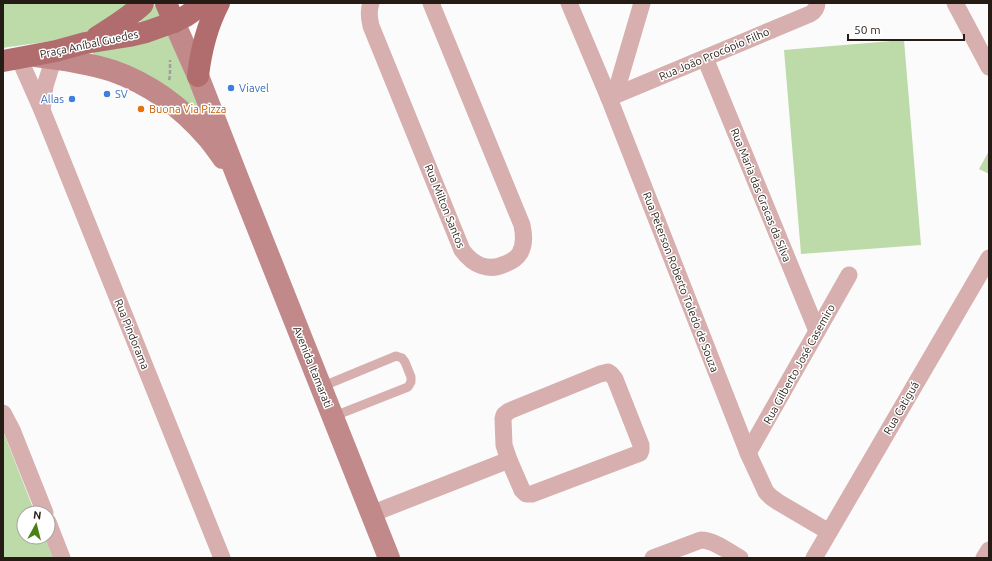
<svg xmlns="http://www.w3.org/2000/svg" width="992" height="561" viewBox="0 0 992 561" font-family="Ubuntu,sans-serif">
<style>
.green{fill:#bddaa9}
.lines{fill:none;stroke-linecap:round;stroke-linejoin:round}
.path{stroke:#a29d9b;stroke-width:2.5;stroke-dasharray:4 2;stroke-linecap:butt}
.service{stroke:#d6afae;stroke-width:9}
.minor{stroke:#d6afae;stroke-width:17}
.secondary{stroke:#c18989;stroke-width:22}
.primary{stroke:#b16d6e;stroke-width:22}
.shop-dot{fill:#3f7fe0;stroke:#fff;stroke-width:1.5}
.food-dot{fill:#e8710a;stroke:#fff;stroke-width:1.5}
.labels{text-anchor:middle;dominant-baseline:central;stroke-width:3;stroke-linejoin:round;paint-order:stroke}
.street-label{font-size:11px;fill:#261c16;stroke:#fff}
.shop-label{font-size:11px;fill:#366cbe;stroke:#fff;text-anchor:start}
.food-label{font-size:11px;fill:#c56008;stroke:#fff;text-anchor:start}
</style>
<rect width="100%" height="100%" fill="#fbfbfb"/>
<!-- green -->
<g class="green">
<path d="M 3,3 L 136,3 C 123,11 110,21 97,28 C 70,41 32,43 3,48 Z"/>
<path d="M 156,4 L 161,15 L 141,23 L 140,20 L 154,5 Z"/>
<path d="M 167,33 L 207,118 L 93,54 L 93,52 Z"/>
<path d="M 904,40 L 921,245 L 801,254 L 784,50 Z"/>
<path d="M 989,151 L 989,174 L 979,169 Z"/>
<path d="M 3,431 L 35,513 L 24,513 L 24,537 L 45,537 L 53,558 L 3,558 Z"/>
</g>
<g class="lines">
<!-- path -->
<path class="path" d="M 169,80 L 170,76 L 170,60"/>
<!-- service -->
<path class="service" d="M 321,387 L 396,356 L 402,358 L 405,362 L 411,377 L 411,382 L 408,387 L 332,417"/>
<!-- minor -->
<g class="minor">
<path d="M 371,3 C 368,11 369,18 371,26 L 462,250 C 473,265 488,272 505,264 C 511,262 517,258 520,253 C 525,244 524,235 522,225 L 431,3"/>
<path d="M 569,3 L 609,98 L 748,453 L 766,492 L 771,497 L 778,502 L 829,532"/>
<path d="M 955,3 L 989,67"/>
<path d="M 19,58 L 42,110 L 222,558"/>
<path d="M 705,58 L 817,331"/>
<path d="M 615,95 L 642,3"/>
<path d="M 609,98 L 810,14 C 815,11 817,8 817,3"/>
<path d="M 42,110 L 45,86 L 56,51"/>
<path d="M 608,372 L 611,374 L 615,379 L 641,445 L 641,450 L 640,453 L 532,494 L 526,494 L 522,490 L 509,460 L 504,445 L 503,419 L 504,415 L 509,411 L 600,374 Z"/>
<path d="M 3,413 L 12,430 L 45,513"/>
<path d="M 748,453 L 849,275"/>
<path d="M 371,514 L 509,460"/>
<path d="M 48,522 L 62,558"/>
<path d="M 653,558 L 701,540 C 714,540 729,552 740,558"/>
<path d="M 814,558 L 989,258"/>
<path d="M 984,558 L 989,550"/>
</g>
<!-- secondary -->
<g class="secondary">
<path d="M 174,22 L 198,76 L 237,176 L 389,558"/>
<path d="M 35,56 C 61,59 88,63 113,71 C 150,84 183,109 208,138 C 213,144 218,151 223,158"/>
</g>
<!-- primary -->
<g class="primary">
<path d="M 166,3 L 174,22"/>
<path d="M 97,37 C 113,27 128,18 142,5 L 143,3"/>
<path d="M 3,61 L 56,51 L 85,43 L 129,36 L 146,32 L 174,22 L 186,16 L 205,3"/>
<path d="M 198,76 C 201,50 207,26 219,3"/>
</g>
</g>
<!-- markers -->
<g class="shop-dot">
<circle cx="231" cy="88" r="4"/>
<circle cx="107" cy="94" r="4"/>
<circle cx="72" cy="99" r="4"/>
</g>
<circle class="food-dot" cx="141" cy="109" r="4"/>
<g class="labels">
<!-- street labels -->
<g class="street-label">
<text transform="translate(89 44) rotate(-12)">Praça Aníbal Guedes</text>
<text transform="translate(714 54) rotate(-23)">Rua João Procópio Filho</text>
<text transform="translate(761 195) rotate(68)">Rua Maria das Gracas da Silva</text>
<text transform="translate(445 206) rotate(68)">Rua Milton Santos</text>
<text transform="translate(681 282) rotate(69)">Rua Peterson Roberto Toledo de Souza</text>
<text transform="translate(132 334) rotate(68)">Rua Pindorama</text>
<text transform="translate(799 364) rotate(-61)">Rua Gilberto José Casemiro</text>
<text transform="translate(313 367) rotate(68)">Avenida Itamarati</text>
<text transform="translate(901 408) rotate(-60)">Rua Catiguá</text>
</g>
<!-- shop labels -->
<g class="shop-label">
<text x="239" y="88">Viavel</text>
<text x="115" y="94">SV</text>
<text x="64" y="99" text-anchor="end">Allas</text>
</g>
<!-- food labels -->
<g class="food-label">
<text x="149" y="109">Buona Via Pizza</text>
</g>
</g>
<!-- border -->
<rect width="992" height="561" fill="none" stroke="#261c16" stroke-width="8"/>
<!-- north arrow -->
<g transform="translate(36 525) rotate(7)"><circle r="19" fill="#ffffff" stroke="#a8a4a2"/>
<path d="M0-3L7 15L0 10L-7 15Z" fill="#4b8016"/>
<text y="-6" font-size="11" font-weight="bold" text-anchor="middle" fill="#261c16">N</text>
</g>
<!-- scale -->
<path d="M848 34v6h116v-6" fill="none" stroke="#261c16" stroke-width="2"/>
<text x="854" y="34" font-size="12" fill="#261c16" stroke="#ffffff" stroke-width="3" paint-order="stroke">50 m</text>
</svg>
